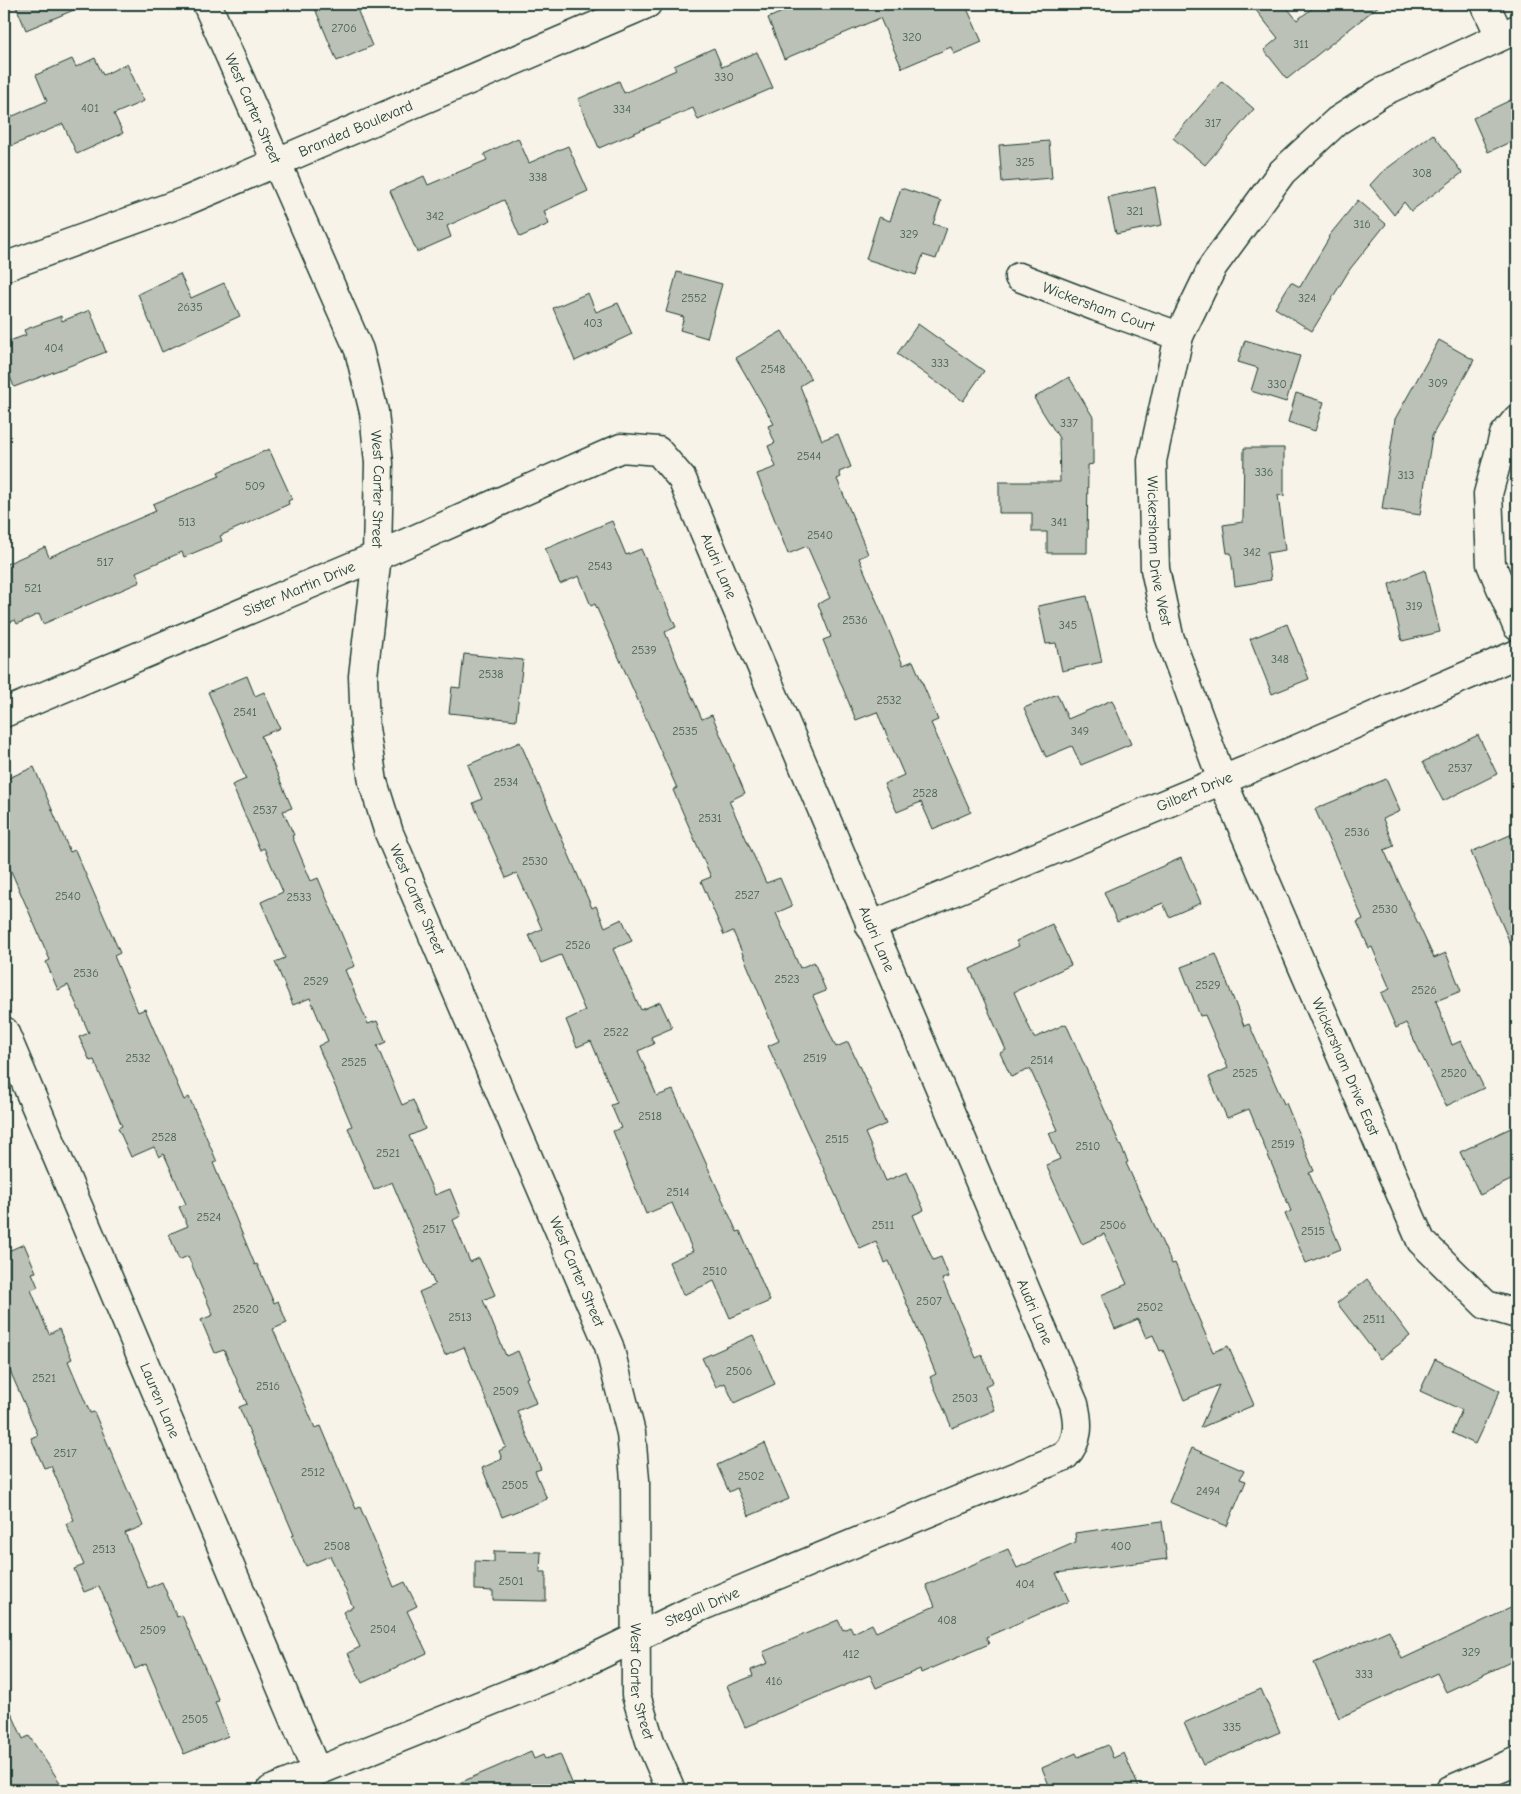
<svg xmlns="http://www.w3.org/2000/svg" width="1521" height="1794" viewBox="0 0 1521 1794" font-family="'Comic Neue',sans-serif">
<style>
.building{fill:#bbc1b6;stroke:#1f3d34}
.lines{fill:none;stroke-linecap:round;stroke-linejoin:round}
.street-casing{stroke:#1f3d34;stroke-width:31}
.secondary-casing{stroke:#1f3d34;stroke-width:31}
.street{stroke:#f7f3e8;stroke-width:28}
.secondary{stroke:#f7f3e8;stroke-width:28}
.labels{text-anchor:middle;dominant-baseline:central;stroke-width:4;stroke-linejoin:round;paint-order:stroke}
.number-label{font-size:12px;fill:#465e54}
.street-label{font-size:15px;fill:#1f3d34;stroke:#f7f3e8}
</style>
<rect width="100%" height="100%" fill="#f7f3e8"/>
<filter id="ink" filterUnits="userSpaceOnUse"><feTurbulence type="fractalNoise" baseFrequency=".02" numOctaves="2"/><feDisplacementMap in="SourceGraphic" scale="10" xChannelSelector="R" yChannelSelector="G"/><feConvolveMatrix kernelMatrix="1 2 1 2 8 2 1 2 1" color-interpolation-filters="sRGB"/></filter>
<g filter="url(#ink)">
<!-- building -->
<g class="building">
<path d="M 15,4 L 88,4 L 26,30 Z"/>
<path d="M 313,4 L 355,4 L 372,46 L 337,61 Z"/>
<path d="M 801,4 L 965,4 L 982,42 L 954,54 L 951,47 L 902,68 L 880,18 L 784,59 L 768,18 Z"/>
<path d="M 1251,4 L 1284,4 L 1297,20 L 1318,4 L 1381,4 L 1287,79 L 1264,50 L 1278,38 Z"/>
<path d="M 714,48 L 722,67 L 757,52 L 773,88 L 698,120 L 693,108 L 599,148 L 578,99 L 619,81 L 624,93 L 676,70 L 674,66 Z"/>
<path d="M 95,58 L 103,75 L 127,64 L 144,101 L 114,114 L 123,133 L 77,154 L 63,124 L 4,149 L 4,120 L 47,101 L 36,75 L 72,59 L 76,67 Z"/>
<path d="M 1222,81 L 1254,109 L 1205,165 L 1173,138 Z"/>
<path d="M 1517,97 L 1517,139 L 1488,152 L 1473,118 Z"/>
<path d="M 1433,134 L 1462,173 L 1411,211 L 1404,202 L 1394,215 L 1370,185 L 1381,173 Z"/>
<path d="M 518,138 L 529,163 L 568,146 L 588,191 L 544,211 L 549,224 L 520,237 L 504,200 L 447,226 L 451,237 L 417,252 L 390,191 L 424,176 L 428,185 L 487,160 L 484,154 Z"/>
<path d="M 1049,141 L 1052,178 L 1002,182 L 999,145 Z"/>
<path d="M 1155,187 L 1162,225 L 1116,234 L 1108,197 Z"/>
<path d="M 901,188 L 941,201 L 933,224 L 947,228 L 936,259 L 923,255 L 916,275 L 866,259 L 879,217 L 890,221 Z"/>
<path d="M 1358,200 L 1386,224 L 1350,269 L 1312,331 L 1275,308 L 1291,282 L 1300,287 L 1329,238 L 1328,237 Z"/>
<path d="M 677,272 L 722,284 L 707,338 L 680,330 L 684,317 L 666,312 Z"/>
<path d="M 180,274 L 191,298 L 224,283 L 240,316 L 162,352 L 138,294 Z"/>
<path d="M 588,293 L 596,312 L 618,303 L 632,334 L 575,361 L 553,308 Z"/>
<path d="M 90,310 L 106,352 L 14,387 L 4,361 L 4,343 L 26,335 L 24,330 L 61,316 L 62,321 Z"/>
<path d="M 918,324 L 984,371 L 963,401 L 897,354 Z"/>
<path d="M 782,331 L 811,379 L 800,386 L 822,440 L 838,434 L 851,467 L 839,472 L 841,477 L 837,479 L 868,554 L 859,558 L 903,665 L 913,661 L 938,720 L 931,723 L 971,812 L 933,829 L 921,802 L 897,812 L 884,784 L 904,775 L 877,712 L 856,720 L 823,640 L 831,637 L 818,604 L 830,598 L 807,546 L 788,554 L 757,474 L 776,467 L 768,446 L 775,443 L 768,426 L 774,424 L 736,358 Z"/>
<path d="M 1245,340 L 1300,356 L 1286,402 L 1251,391 L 1258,368 L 1238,362 Z"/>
<path d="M 1439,340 L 1474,360 L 1432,436 L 1420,515 L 1382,509 L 1395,419 Z"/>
<path d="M 1069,377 L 1093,417 L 1093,464 L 1088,465 L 1087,553 L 1047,553 L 1047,532 L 1032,532 L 1032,513 L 999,513 L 999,482 L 1060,482 L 1059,438 L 1034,398 Z"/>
<path d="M 1296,393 L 1324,402 L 1315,431 L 1288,422 Z"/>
<path d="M 1244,448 L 1284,448 L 1284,496 L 1278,495 L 1285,550 L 1267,553 L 1271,580 L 1235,586 L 1231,553 L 1227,553 L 1223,525 L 1243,522 Z"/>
<path d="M 269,449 L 292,499 L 288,501 L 289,504 L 220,536 L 222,541 L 184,557 L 182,552 L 136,572 L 140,582 L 43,624 L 39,614 L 17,624 L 15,620 L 4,625 L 4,565 L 45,547 L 49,557 L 156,511 L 153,504 L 220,476 L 218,472 Z"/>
<path d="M 612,521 L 626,555 L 641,549 L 676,627 L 665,632 L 680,669 L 702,719 L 712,715 L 745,793 L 729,801 L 766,883 L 780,878 L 792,906 L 776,913 L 800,968 L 814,962 L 826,991 L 813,996 L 836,1047 L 848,1042 L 886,1124 L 865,1133 L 886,1181 L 907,1172 L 924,1210 L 913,1215 L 933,1260 L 941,1257 L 949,1277 L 942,1279 L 976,1358 L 982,1355 L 993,1382 L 985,1386 L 995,1410 L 952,1428 L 930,1377 L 936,1374 L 889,1261 L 885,1263 L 876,1242 L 860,1249 L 768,1046 L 779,1041 L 733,931 L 724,935 L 701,881 L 711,877 L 673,790 L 677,788 L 595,604 L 591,606 L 579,576 L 560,584 L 545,549 Z"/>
<path d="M 1425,570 L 1440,632 L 1402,641 L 1389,584 Z"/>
<path d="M 1087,596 L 1102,662 L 1062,671 L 1056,643 L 1046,644 L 1038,606 Z"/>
<path d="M 1287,624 L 1309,679 L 1272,694 L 1250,639 Z"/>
<path d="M 464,654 L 523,660 L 516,720 L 449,713 L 452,687 L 460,688 Z"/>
<path d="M 247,676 L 255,696 L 264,692 L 280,728 L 261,736 L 292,808 L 283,811 L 294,835 L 292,836 L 311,881 L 318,878 L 355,966 L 345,970 L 368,1024 L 377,1021 L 386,1042 L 377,1046 L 402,1105 L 413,1100 L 425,1129 L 409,1136 L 435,1195 L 450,1189 L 461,1216 L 453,1220 L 470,1262 L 479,1258 L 495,1295 L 483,1300 L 506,1356 L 518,1351 L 529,1377 L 526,1378 L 536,1403 L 517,1411 L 541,1469 L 535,1471 L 547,1499 L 502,1517 L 482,1468 L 502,1459 L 499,1451 L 506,1447 L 464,1347 L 445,1355 L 419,1292 L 435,1285 L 392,1182 L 374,1190 L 348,1128 L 352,1126 L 318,1046 L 328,1041 L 310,998 L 293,1005 L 275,962 L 285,958 L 261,902 L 283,892 L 264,848 L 260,850 L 232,785 L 246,779 L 208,692 Z"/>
<path d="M 1057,694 L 1068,719 L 1112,700 L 1131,744 L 1081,765 L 1072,746 L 1046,757 L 1024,708 Z"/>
<path d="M 1478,735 L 1497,774 L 1443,801 L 1423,762 Z"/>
<path d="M 520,742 L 592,908 L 596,906 L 605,927 L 622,919 L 632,941 L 613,949 L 641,1010 L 660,1002 L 672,1028 L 651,1037 L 654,1044 L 638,1051 L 657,1096 L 673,1090 L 737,1232 L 740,1231 L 770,1301 L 730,1318 L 714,1281 L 683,1295 L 669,1262 L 693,1251 L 672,1203 L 646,1214 L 613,1131 L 621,1128 L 611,1105 L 617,1103 L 591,1041 L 577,1047 L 566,1020 L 585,1011 L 561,955 L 541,963 L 529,935 L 542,929 L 517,873 L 506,878 L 473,803 L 482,799 L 468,765 Z"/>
<path d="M 34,767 L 70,852 L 75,850 L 120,953 L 114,956 L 138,1012 L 145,1009 L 184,1100 L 189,1097 L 217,1162 L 213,1163 L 255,1265 L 257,1264 L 274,1303 L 278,1301 L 287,1323 L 273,1329 L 315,1428 L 321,1426 L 356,1509 L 360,1507 L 394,1587 L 405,1582 L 417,1606 L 407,1611 L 427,1653 L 362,1683 L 348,1653 L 360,1647 L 343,1612 L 353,1607 L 334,1564 L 330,1556 L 306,1566 L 292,1536 L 294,1535 L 239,1407 L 247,1404 L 224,1350 L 215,1353 L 201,1320 L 213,1315 L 188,1256 L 179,1260 L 169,1234 L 188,1226 L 179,1207 L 186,1204 L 164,1154 L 159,1157 L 154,1147 L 131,1157 L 118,1128 L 122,1126 L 94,1060 L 90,1061 L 79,1037 L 89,1033 L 68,985 L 58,990 L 46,962 L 50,960 L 4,855 L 4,780 Z"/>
<path d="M 1386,779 L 1400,811 L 1383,819 L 1394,846 L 1384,850 L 1434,958 L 1446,953 L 1461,991 L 1436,1001 L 1452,1045 L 1461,1041 L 1484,1088 L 1446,1106 L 1406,1023 L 1396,1028 L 1381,993 L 1390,989 L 1372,947 L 1369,948 L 1357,922 L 1363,919 L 1315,809 Z"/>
<path d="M 1517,832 L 1517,959 L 1471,852 Z"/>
<path d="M 1181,858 L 1201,903 L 1169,917 L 1163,903 L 1117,922 L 1104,892 Z"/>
<path d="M 1052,924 L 1071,965 L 1014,992 L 1034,1038 L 1066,1024 L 1128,1162 L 1126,1163 L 1172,1264 L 1175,1263 L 1213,1352 L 1228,1346 L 1254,1405 L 1200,1428 L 1219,1385 L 1184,1400 L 1163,1350 L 1160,1351 L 1153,1335 L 1146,1338 L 1138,1319 L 1115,1329 L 1101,1295 L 1127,1284 L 1104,1234 L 1082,1244 L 1046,1165 L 1060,1159 L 1049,1133 L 1058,1130 L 1030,1069 L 1011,1077 L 1000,1053 L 1006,1050 L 970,969 L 1019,946 L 1016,941 Z"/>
<path d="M 1216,954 L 1244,1026 L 1249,1024 L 1284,1104 L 1286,1103 L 1314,1171 L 1309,1173 L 1341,1249 L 1306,1263 L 1285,1214 L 1291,1211 L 1249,1109 L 1227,1118 L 1209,1077 L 1228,1068 L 1205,1015 L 1200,1016 L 1181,967 Z"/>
<path d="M 1517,1125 L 1517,1177 L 1480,1195 L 1460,1152 Z"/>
<path d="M 24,1244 L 36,1272 L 32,1273 L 38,1287 L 31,1290 L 49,1334 L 59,1329 L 72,1359 L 68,1361 L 90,1413 L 94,1412 L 143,1526 L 125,1533 L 148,1588 L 162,1582 L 177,1617 L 182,1615 L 219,1701 L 215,1702 L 228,1736 L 184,1754 L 146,1664 L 135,1669 L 99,1586 L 84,1592 L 74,1569 L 84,1565 L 66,1524 L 74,1520 L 51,1466 L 44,1468 L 31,1438 L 38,1435 L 4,1357 L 4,1253 Z"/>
<path d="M 1367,1279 L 1410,1336 L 1380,1359 L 1337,1303 Z"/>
<path d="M 753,1335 L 775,1384 L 734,1403 L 725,1383 L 716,1387 L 702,1358 Z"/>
<path d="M 1435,1359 L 1500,1391 L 1475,1444 L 1452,1433 L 1462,1410 L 1420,1391 Z"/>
<path d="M 765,1443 L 789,1499 L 749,1516 L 737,1488 L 729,1492 L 717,1465 Z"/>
<path d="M 1192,1448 L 1244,1471 L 1240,1479 L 1246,1481 L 1227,1526 L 1169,1502 Z"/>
<path d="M 1162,1521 L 1167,1559 L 1056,1573 L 1069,1601 L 986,1637 L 989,1644 L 921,1673 L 920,1669 L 876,1688 L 870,1675 L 745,1727 L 727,1686 L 753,1676 L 751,1670 L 768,1663 L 763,1652 L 838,1620 L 843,1630 L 850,1627 L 853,1633 L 872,1624 L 876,1632 L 935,1606 L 926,1585 L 1008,1549 L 1017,1568 L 1076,1542 L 1075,1533 Z"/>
<path d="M 494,1551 L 541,1552 L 540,1572 L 546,1572 L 546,1601 L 493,1600 L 493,1591 L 475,1590 L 475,1561 L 494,1562 Z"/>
<path d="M 1517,1605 L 1517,1659 L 1446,1692 L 1437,1673 L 1339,1718 L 1314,1663 L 1389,1630 L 1402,1659 Z"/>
<path d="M 1261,1689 L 1280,1732 L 1203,1765 L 1184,1723 Z"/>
<path d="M 4,1696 L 23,1739 L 29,1736 L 65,1790 L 4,1790 Z"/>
<path d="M 1108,1745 L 1113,1758 L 1124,1753 L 1140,1790 L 1051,1790 L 1042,1768 L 1076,1753 L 1078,1757 Z"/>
<path d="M 531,1752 L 534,1759 L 543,1755 L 545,1759 L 560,1754 L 575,1790 L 443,1790 Z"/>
</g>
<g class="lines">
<!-- street casing -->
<g class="street-casing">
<g id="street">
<path id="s1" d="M 207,4 L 359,350 L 374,412 L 379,463 L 377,556 L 363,676 L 365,728 L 373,782 L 389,833 L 609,1346 L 631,1433 L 635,1480 L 636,1695 L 650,1741 L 671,1790"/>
<path d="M 1485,4 L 1500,36"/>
<path id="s2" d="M 1517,29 L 1382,92 L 1337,121 L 1282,172 L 1213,266 L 1179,336 L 1152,461 L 1155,569 L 1169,636 L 1222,780 L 1421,1241 L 1486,1305 L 1517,1314"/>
<path id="s3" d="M 4,267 L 186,201 L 647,4"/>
<path id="s4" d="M 1019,277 L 1097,307 L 1179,336"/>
<path d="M 1517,419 L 1504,435 L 1488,494 L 1491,564 L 1517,626"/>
<path id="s5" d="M 4,713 L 377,556 L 621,448 L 658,451 L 682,479 L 1074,1404 C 1079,1424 1079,1441 1065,1456 L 695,1609 L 575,1667 L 271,1790"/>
<path id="s6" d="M 870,926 L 1295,750 L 1517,654"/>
<path id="s7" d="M 4,1031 L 316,1770"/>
</g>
</g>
<!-- secondary casing -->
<g class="secondary-casing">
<path id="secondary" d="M 1450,1790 L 1517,1761"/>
</g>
<!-- street -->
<use href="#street" class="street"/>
<!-- secondary -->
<use href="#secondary" class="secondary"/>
</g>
</g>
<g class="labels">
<!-- number labels -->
<g class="number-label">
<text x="344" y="28">2706</text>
<text x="912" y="37">320</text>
<text x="1301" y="44">311</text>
<text x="724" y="77">330</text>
<text x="90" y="108">401</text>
<text x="622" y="109">334</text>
<text x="1213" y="123">317</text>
<text x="1025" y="162">325</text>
<text x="1422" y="173">308</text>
<text x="538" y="177">338</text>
<text x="1135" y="211">321</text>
<text x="435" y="216">342</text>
<text x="1362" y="224">316</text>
<text x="909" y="234">329</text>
<text x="694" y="298">2552</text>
<text x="1307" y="298">324</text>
<text x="190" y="307">2635</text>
<text x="593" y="323">403</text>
<text x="54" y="348">404</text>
<text x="940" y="363">333</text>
<text x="773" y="369">2548</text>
<text x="1438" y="383">309</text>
<text x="1277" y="384">330</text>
<text x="1069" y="423">337</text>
<text x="809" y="456">2544</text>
<text x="1264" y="472">336</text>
<text x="1406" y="475">313</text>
<text x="255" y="486">509</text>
<text x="187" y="522">513</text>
<text x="1059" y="522">341</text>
<text x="820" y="535">2540</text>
<text x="1252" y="552">342</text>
<text x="105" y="562">517</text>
<text x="600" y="566">2543</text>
<text x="33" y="588">521</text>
<text x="1414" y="606">319</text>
<text x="855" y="620">2536</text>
<text x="1068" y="625">345</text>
<text x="644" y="650">2539</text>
<text x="1280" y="659">348</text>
<text x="491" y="674">2538</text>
<text x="889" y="700">2532</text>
<text x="245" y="712">2541</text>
<text x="685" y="731">2535</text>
<text x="1080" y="731">349</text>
<text x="1460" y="768">2537</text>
<text x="506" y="782">2534</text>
<text x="925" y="793">2528</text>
<text x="265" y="810">2537</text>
<text x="710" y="818">2531</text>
<text x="1357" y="832">2536</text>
<text x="535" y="861">2530</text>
<text x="747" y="895">2527</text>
<text x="68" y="896">2540</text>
<text x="299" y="897">2533</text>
<text x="1385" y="909">2530</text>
<text x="578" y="945">2526</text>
<text x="86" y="973">2536</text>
<text x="787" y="979">2523</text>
<text x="316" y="981">2529</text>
<text x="1208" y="985">2529</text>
<text x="1424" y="990">2526</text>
<text x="616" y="1032">2522</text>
<text x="138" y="1058">2532</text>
<text x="815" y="1058">2519</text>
<text x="1042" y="1060">2514</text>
<text x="354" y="1062">2525</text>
<text x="1245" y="1073">2525</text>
<text x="1454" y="1073">2520</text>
<text x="650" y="1116">2518</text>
<text x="164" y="1137">2528</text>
<text x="837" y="1139">2515</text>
<text x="1283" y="1144">2519</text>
<text x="1088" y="1146">2510</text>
<text x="388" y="1153">2521</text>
<text x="678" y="1192">2514</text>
<text x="209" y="1217">2524</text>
<text x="883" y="1225">2511</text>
<text x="1113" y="1225">2506</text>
<text x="434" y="1229">2517</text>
<text x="1313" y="1231">2515</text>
<text x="715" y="1271">2510</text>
<text x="929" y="1301">2507</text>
<text x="1150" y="1307">2502</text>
<text x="246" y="1309">2520</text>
<text x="460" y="1317">2513</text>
<text x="1374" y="1319">2511</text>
<text x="739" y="1371">2506</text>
<text x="44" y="1378">2521</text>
<text x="268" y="1386">2516</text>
<text x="506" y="1391">2509</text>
<text x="965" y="1398">2503</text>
<text x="65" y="1453">2517</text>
<text x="313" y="1472">2512</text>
<text x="751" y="1476">2502</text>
<text x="515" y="1485">2505</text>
<text x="1208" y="1491">2494</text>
<text x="337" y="1546">2508</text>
<text x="1121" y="1546">400</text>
<text x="104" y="1549">2513</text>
<text x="511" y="1581">2501</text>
<text x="1025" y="1584">404</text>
<text x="947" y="1620">408</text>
<text x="383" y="1629">2504</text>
<text x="153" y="1630">2509</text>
<text x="1471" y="1652">329</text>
<text x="851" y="1654">412</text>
<text x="1364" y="1674">333</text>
<text x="774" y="1681">416</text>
<text x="195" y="1719">2505</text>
<text x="1232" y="1727">335</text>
</g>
<!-- street labels -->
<g class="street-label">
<text stroke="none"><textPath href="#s1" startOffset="114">West Carter Street</textPath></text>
<text stroke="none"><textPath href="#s3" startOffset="378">Branded Boulevard</textPath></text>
<text stroke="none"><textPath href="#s4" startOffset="85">Wickersham Court</textPath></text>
<text stroke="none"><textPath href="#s1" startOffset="519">West Carter Street</textPath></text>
<text stroke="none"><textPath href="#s2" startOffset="690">Wickersham Drive West</textPath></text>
<text stroke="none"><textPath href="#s5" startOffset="840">Audri Lane</textPath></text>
<text stroke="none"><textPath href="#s5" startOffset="320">Sister Martin Drive</textPath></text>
<text stroke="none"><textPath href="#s6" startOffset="351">Gilbert Drive</textPath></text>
<text stroke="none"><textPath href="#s1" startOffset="939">West Carter Street</textPath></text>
<text stroke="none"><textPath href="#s5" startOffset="1245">Audri Lane</textPath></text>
<text stroke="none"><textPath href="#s2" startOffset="1242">Wickersham Drive East</textPath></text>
<text stroke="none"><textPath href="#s1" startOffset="1344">West Carter Street</textPath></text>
<text stroke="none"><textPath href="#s5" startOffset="1650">Audri Lane</textPath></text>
<text stroke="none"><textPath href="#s7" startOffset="401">Lauren Lane</textPath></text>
<text transform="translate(702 1607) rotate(-23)">Stegall Drive</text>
<text stroke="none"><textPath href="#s1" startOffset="1764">West Carter Street</textPath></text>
</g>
</g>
<!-- margin -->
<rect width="1521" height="1794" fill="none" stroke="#f7f3e8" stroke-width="20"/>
<rect x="10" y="10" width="1501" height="1774" fill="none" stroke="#1f3d34" stroke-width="2" filter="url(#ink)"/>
</svg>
